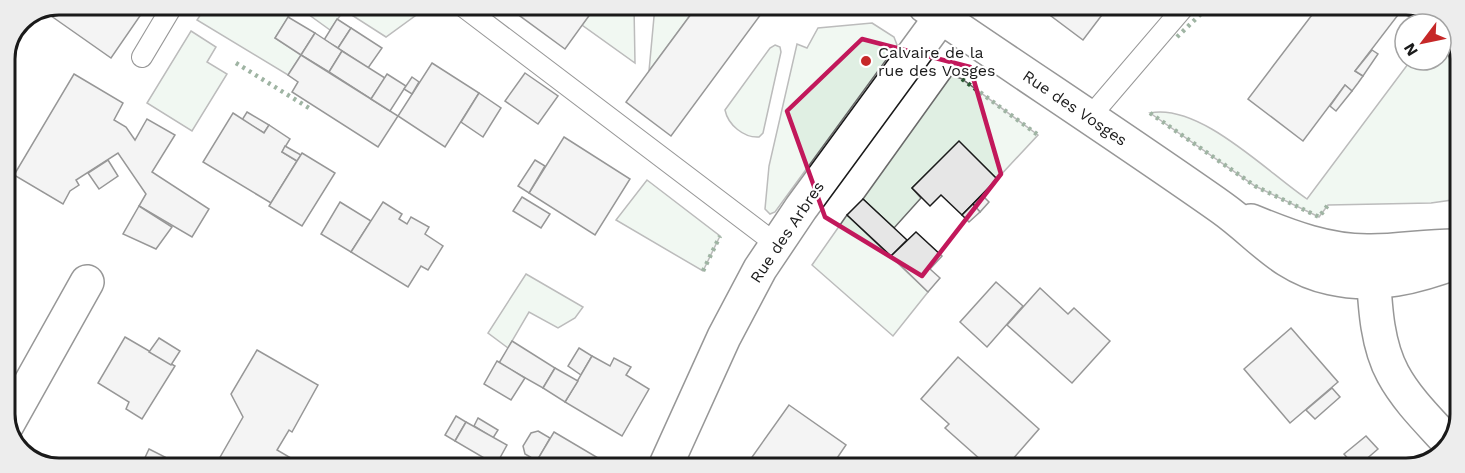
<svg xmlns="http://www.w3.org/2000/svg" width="1465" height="473" viewBox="0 0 1465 473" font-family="'Work Sans',sans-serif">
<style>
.green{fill:#e0efe3;stroke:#6a6a6a;stroke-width:1.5}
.building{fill:#e6e6e6;stroke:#1a1a1a;stroke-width:1.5}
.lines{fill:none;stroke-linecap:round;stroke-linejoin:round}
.lane-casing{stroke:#1a1a1a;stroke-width:22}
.street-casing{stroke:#1a1a1a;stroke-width:36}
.secondary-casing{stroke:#1a1a1a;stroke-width:36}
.lane{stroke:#fff;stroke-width:20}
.street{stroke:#fff;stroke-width:33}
.secondary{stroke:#fff;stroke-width:33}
.hedge{stroke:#2b5a34;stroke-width:4.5;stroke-dasharray:3 4.5;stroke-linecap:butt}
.marked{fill:none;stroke:#c2185b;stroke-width:4.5;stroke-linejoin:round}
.poi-dot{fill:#c62828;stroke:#fff;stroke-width:2}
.labels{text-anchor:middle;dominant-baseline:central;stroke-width:4.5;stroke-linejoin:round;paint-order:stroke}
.poi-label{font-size:16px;fill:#1a1a1a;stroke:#fff;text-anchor:start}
.street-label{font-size:16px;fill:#1a1a1a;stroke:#fff}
.rim{fill:none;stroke:#1a1a1a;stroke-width:3}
</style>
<rect width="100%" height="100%" fill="#fff"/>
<!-- green -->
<g class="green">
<path d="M 207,5 L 296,5 L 275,38 L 301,55 L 288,75 L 197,20 Z"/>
<path d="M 303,5 L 430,5 L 386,37 L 344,10 L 330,30 L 301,9 Z"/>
<path d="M 596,6 L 634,6 L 635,63 L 582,25 Z"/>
<path d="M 655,6 L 697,6 L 649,71 Z"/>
<path d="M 1441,20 L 1449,26 L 1460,55 L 1459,199 L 1431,203 L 1328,205 L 1319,217 L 1255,186 L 1150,113 C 1200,103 1267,172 1307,199 L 1411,60 L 1441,60 L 1441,24 L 1438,24 Z"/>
<path d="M 872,23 L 894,37 L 897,45 L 775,212 L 770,214 L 765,209 L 769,166 L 797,44 L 807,48 L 818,28 Z"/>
<path d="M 191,31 L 216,47 L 207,62 L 227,74 L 192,131 L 147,103 Z"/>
<path d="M 775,45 L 780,47 L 781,52 L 763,133 L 759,137 C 744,138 728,125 725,110 L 770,48 Z"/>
<path d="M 952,75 L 962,79 L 1038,135 L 997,179 L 959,142 L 912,188 L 921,198 L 894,228 L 863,199 Z"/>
<path d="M 647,180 L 720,236 L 703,271 L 616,220 Z"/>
<path d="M 847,215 L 928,292 L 893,336 L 812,265 Z"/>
<path d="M 526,274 L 583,307 L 575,318 L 558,328 L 529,312 L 508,348 L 488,333 Z"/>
</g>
<!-- building -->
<g class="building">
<path d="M 59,4 L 130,5 L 142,13 L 111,58 L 44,11 Z"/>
<path d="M 505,5 L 596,6 L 565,49 Z"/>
<path d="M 697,6 L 767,6 L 671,136 L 626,102 Z"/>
<path d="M 1039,7 L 1108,7 L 1083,40 Z"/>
<path d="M 1318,7 L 1388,7 L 1398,15 L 1355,71 L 1363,76 L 1358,83 L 1352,91 L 1345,85 L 1303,141 L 1248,99 Z"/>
<path d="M 288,17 L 315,33 L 301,55 L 275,38 Z"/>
<path d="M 337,19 L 351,28 L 338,48 L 324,40 Z"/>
<path d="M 351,28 L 382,48 L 368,68 L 338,48 Z"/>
<path d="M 315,33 L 342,51 L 329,72 L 301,55 Z"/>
<path d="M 1372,50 L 1378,54 L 1363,76 L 1355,71 Z"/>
<path d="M 342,51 L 385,78 L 371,99 L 329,72 Z"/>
<path d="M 301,55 L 398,116 L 378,147 L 292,92 L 298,82 L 288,75 Z"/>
<path d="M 432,63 L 479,93 L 445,147 L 398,116 Z"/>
<path d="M 525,73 L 558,96 L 538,124 L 505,101 Z"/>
<path d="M 74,74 L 123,103 L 114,120 L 126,127 L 135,140 L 147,119 L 175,135 L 152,172 L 209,209 L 192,237 L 139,206 L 146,194 L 118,153 L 76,180 L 79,185 L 70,191 L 63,204 L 14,175 Z"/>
<path d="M 387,74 L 406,86 L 390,111 L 371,99 Z"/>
<path d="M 412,77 L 419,82 L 412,94 L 404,89 Z"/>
<path d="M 1345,85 L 1352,91 L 1336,111 L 1330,106 Z"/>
<path d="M 479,93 L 501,108 L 483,137 L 461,122 Z"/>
<path d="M 247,112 L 269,125 L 264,133 L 242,120 Z"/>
<path d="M 233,113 L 264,133 L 269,125 L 290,139 L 282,152 L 297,161 L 271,203 L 203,162 Z"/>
<path d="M 564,137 L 630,179 L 595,235 L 529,193 Z"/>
<path d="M 959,141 L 997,179 L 962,215 L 941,195 L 930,206 L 912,188 Z"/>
<path d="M 285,146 L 301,155 L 297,161 L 282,152 Z"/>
<path d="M 302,153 L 335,173 L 302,226 L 269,206 Z"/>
<path d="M 108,160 L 118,176 L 99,189 L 88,173 Z"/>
<path d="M 535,160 L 545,166 L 529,193 L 518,186 Z"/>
<path d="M 982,195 L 989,202 L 980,212 L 973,204 Z"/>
<path d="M 522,197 L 550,214 L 541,228 L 513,211 Z"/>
<path d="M 863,199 L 907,240 L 891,256 L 847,215 Z"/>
<path d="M 340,202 L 371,221 L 351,252 L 321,234 Z"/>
<path d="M 383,202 L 402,214 L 399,219 L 407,224 L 411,217 L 429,227 L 425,234 L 443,246 L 428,270 L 421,266 L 408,287 L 351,252 Z"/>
<path d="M 973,204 L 980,212 L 969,222 L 962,215 Z"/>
<path d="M 139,206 L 172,227 L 156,249 L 123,234 Z"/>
<path d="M 916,232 L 942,256 L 930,269 L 940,278 L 928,292 L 891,256 Z"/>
<path d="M 996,282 L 1023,306 L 987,347 L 960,322 Z"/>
<path d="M 1040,288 L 1068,314 L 1074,308 L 1110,341 L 1072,383 L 1007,325 Z"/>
<path d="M 1291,328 L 1338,382 L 1290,423 L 1244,369 Z"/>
<path d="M 125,337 L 175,366 L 142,419 L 126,409 L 129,402 L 98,383 Z"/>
<path d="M 159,338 L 180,351 L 171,365 L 149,352 Z"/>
<path d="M 512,341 L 555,368 L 543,388 L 499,363 Z"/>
<path d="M 579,348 L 592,356 L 581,375 L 568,366 Z"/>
<path d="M 257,350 L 318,385 L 292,432 L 289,430 L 277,450 L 296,461 L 293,466 L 215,466 L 243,417 L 231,394 Z"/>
<path d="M 592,356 L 610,366 L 614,358 L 631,367 L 626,375 L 649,389 L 622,436 L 565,402 Z"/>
<path d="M 958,357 L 1039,429 L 1005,468 L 990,468 L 945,428 L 949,424 L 921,399 Z"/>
<path d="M 497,361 L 525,378 L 511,400 L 484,384 Z"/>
<path d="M 555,368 L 578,381 L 565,402 L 543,388 Z"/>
<path d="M 1332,388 L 1340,397 L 1315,419 L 1306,410 Z"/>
<path d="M 789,405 L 846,445 L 831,467 L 745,467 Z"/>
<path d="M 456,416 L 466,422 L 455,441 L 445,435 Z"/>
<path d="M 478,418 L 498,430 L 493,438 L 474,426 Z"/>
<path d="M 466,422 L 507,445 L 496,465 L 455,441 Z"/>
<path d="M 538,431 L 550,438 L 537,461 L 525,454 L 523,446 L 531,433 Z"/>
<path d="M 554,432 L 610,465 L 609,467 L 533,467 Z"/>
<path d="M 1366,436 L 1378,449 L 1356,468 L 1344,454 Z"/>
<path d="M 149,449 L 165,457 L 160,466 L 142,464 Z"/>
</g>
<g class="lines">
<!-- lane casing -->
<g class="lane-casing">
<g id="lane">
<path d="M 461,5 L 776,244"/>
<path d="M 142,57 L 173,5"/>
<path d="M 1089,118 L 1184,7"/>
</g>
</g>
<!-- street casing -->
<g class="street-casing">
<g id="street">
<path d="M 1372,255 C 1375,293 1374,339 1393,374 C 1407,400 1430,422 1449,443"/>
<path d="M 7,425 L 87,282"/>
<path d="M 665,467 L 724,337 L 760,269 L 801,208 L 941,17"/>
</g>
</g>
<!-- secondary casing -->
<g class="secondary-casing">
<g id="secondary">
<path d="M 925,6 C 1024,74 1124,139 1222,208 C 1260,235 1281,267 1331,278 C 1375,288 1417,277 1459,261"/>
<path d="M 1251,221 C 1290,237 1329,252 1371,251 C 1401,251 1430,245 1459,246"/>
</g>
</g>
<!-- lane -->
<use href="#lane" class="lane"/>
<!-- street -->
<use href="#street" class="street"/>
<!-- secondary -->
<use href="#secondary" class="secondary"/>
<!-- hedge -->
<g class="hedge">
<path d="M 1177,37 L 1208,7"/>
<path d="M 236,63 L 309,108"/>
<path d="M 962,79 L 1038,135"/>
<path d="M 1150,113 L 1255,186 L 1319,217 L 1328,205"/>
<path d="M 703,271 L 720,236"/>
</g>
</g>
<!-- marked area -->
<path d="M0 0H1465V473H0ZM 862,39 L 970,67 L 1001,174 L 922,276 L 825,217 L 787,111 Z" fill="#fff" fill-opacity=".55" fill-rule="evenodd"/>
<path class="marked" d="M 862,39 L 970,67 L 1001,174 L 922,276 L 825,217 L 787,111 Z"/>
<!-- markers -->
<circle class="poi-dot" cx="866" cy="61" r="6"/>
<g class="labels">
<!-- poi labels -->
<g class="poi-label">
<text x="878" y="52">Calvaire de la<tspan x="878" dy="18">rue des Vosges</tspan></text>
</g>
<!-- street labels -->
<g class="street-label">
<text transform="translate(1075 108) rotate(34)">Rue des Vosges</text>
<text transform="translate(787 232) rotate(-56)">Rue des Arbres</text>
</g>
</g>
<!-- crop -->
<path d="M0 0H1465V473H0ZM59 15H1406A44 44 0 0 1 1450 59V414A44 44 0 0 1 1406 458H59A44 44 0 0 1 15 414V59A44 44 0 0 1 59 15Z" fill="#ededed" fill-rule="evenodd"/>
<path class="rim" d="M59 15H1406A44 44 0 0 1 1450 59V414A44 44 0 0 1 1406 458H59A44 44 0 0 1 15 414V59A44 44 0 0 1 59 15Z"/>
<!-- north arrow -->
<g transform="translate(1423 42) rotate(238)"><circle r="28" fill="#ffffff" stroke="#a3a3a3" stroke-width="1.5"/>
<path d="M0-4.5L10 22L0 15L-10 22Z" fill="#c62828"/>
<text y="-9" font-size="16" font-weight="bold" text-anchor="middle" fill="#1a1a1a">N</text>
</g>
</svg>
